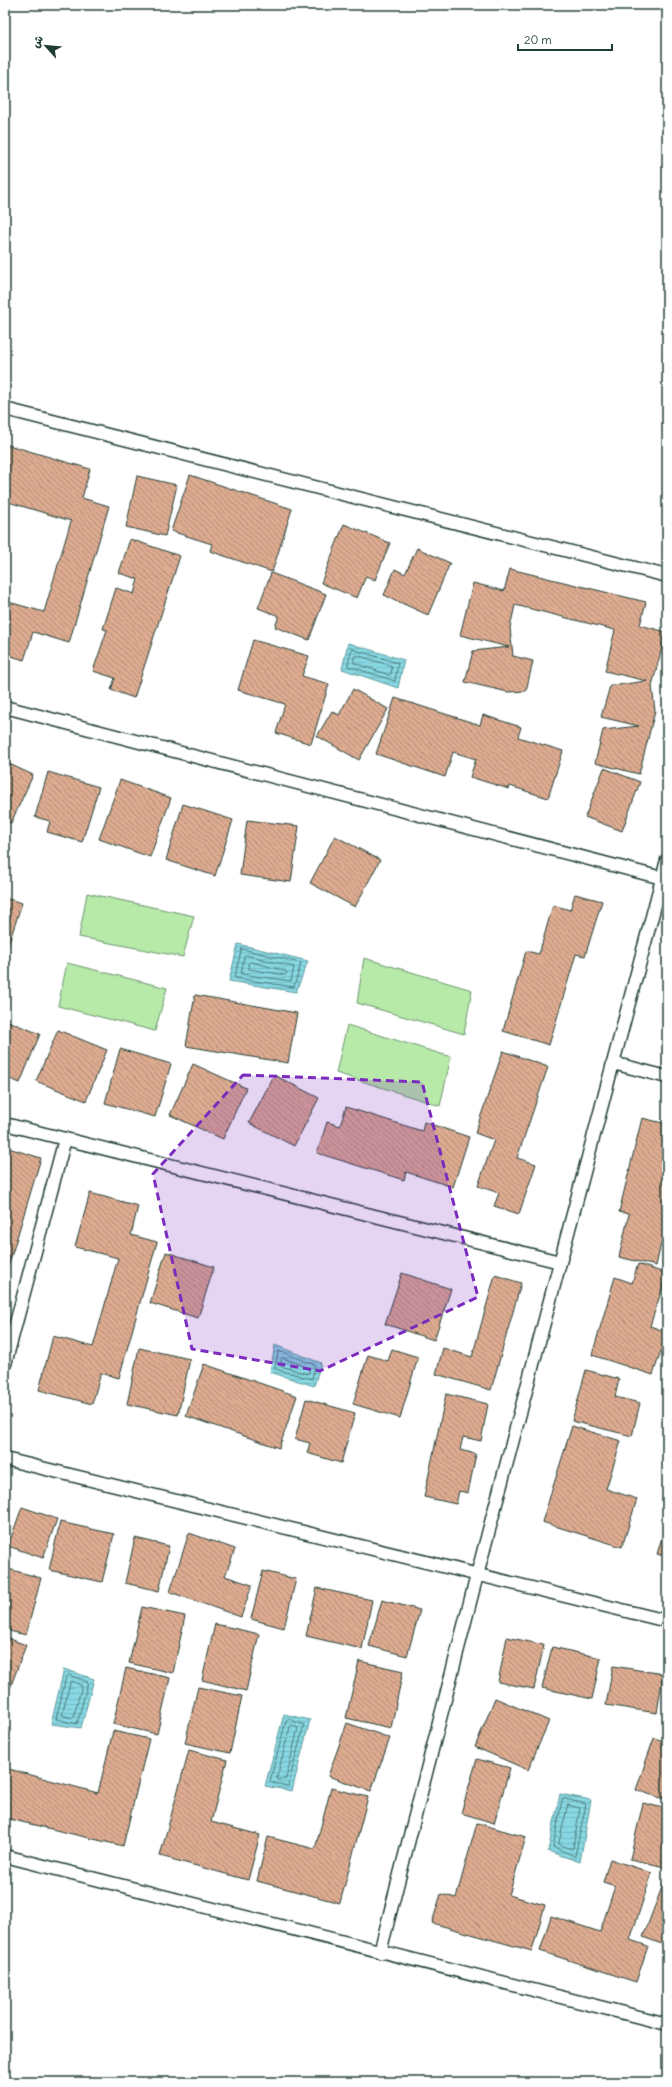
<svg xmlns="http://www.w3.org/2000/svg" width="672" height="2087" viewBox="0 0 672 2087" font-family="Delius,'Playpen Sans Arabic',sans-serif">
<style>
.pitch{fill:#b7e9a9;stroke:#6b936e}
.water{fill:url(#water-rules);stroke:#5e9a9d}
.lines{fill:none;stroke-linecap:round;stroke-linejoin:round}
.shore{stroke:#497b7a;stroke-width:1}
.building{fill:url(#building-back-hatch);stroke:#1f3d34}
.lane-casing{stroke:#1f3d34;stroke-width:15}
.lane{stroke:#fff;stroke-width:12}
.marked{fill:#7b2cbf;fill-opacity:0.2;stroke:#7b2cbf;stroke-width:3;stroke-dasharray:8 5;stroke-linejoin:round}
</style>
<defs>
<pattern id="water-rules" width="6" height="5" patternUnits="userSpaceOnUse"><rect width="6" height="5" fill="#88d8e3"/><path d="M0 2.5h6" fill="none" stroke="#75bac3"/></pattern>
<pattern id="building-back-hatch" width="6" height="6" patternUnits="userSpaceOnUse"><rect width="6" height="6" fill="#ddab90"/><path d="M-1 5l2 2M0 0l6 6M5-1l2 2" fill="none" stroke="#b38c76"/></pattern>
</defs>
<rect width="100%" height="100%" fill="#fff"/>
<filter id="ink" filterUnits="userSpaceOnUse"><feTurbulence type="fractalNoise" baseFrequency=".025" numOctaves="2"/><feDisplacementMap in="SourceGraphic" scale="8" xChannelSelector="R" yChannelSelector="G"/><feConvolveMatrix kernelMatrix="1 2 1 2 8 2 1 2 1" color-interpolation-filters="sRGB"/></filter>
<g filter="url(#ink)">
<!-- pitch -->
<g class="pitch">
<path d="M 87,893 L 194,916 L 183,957 L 79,937 Z"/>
<path d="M 364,958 L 472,990 L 464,1034 L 357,1003 Z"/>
<path d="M 67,963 L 167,988 L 155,1031 L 58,1006 Z"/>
<path d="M 347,1025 L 451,1057 L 440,1106 L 336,1073 Z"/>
</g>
<!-- water -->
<g class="water">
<path d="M 348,643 L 404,660 L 398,688 L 342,669 Z"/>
<path d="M 238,944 L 308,961 L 296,992 L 229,981 Z"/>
<path d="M 275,1345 L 321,1363 L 314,1386 L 270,1372 Z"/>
<path d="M 64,1669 L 94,1679 L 81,1728 L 51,1724 Z"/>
<path d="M 284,1714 L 310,1720 L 292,1791 L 265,1786 Z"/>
<path d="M 560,1794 L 591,1800 L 580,1862 L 548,1851 Z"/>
</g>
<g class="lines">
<!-- shore -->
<g class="shore">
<path d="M 352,649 L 398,663 L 395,681 L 348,666 Z"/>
<path d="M 356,655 L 392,666 L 391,674 L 389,675 L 354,663 L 354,657 Z"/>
<path d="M 242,949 L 301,963 L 294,987 L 235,978 Z"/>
<path d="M 246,955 L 294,967 L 291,981 L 241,974 L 244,957 Z"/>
<path d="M 251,962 L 286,971 L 287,973 L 285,975 L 249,969 L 248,964 Z"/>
<path d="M 279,1351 L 315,1365 L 312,1379 L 275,1369 Z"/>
<path d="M 283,1358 L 309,1368 L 309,1373 L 307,1374 L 281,1366 L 281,1360 Z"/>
<path d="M 69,1675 L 88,1682 L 77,1724 L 56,1719 L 66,1677 Z"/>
<path d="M 72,1681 L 82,1686 L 73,1718 L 62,1715 L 70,1683 Z"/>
<path d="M 289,1719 L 304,1725 L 288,1786 L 272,1783 L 270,1781 L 286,1721 Z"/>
<path d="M 292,1725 L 298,1728 L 286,1779 L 278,1780 L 277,1777 L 290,1727 Z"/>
<path d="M 565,1799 L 586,1804 L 575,1856 L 553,1847 L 562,1800 Z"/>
<path d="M 568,1805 L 580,1808 L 573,1848 L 571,1849 L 559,1844 Z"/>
</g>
</g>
<!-- building -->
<g class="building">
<path d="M 5,444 L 90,469 L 82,498 L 109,506 L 69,643 L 33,632 L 24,660 L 5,654 L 5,601 L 44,612 L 71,521 L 5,501 Z"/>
<path d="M 190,475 L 292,509 L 272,572 L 210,551 L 212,544 L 171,531 Z"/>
<path d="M 137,476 L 177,485 L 165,536 L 126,527 Z"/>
<path d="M 344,524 L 390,543 L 375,580 L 366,576 L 357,598 L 321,583 Z"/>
<path d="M 130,539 L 180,556 L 134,698 L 111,690 L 115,678 L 93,671 L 107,630 L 103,629 L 116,588 L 134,594 L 138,579 L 119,573 Z"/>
<path d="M 417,548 L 450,563 L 428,615 L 384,595 L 395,569 L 405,574 Z"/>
<path d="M 510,569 L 646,602 L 640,625 L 666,632 L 652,686 L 655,711 L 639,774 L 595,763 L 603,730 L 639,726 L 601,717 L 610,686 L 647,681 L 605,671 L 615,630 L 515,605 L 510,628 L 513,656 L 533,661 L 526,691 L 508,692 L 465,682 L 473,651 L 509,647 L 460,635 L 473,583 L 504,591 Z"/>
<path d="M 271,573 L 326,594 L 309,640 L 275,627 L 279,616 L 258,608 Z"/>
<path d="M 253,640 L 309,656 L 302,676 L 329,684 L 311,744 L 276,733 L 285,704 L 238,690 Z"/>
<path d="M 353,689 L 388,709 L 359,760 L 317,736 L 332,711 L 339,715 Z"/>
<path d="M 395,698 L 480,725 L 483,715 L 521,727 L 518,737 L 563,751 L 548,798 L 510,786 L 509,789 L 470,777 L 476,759 L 453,752 L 445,777 L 376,754 Z"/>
<path d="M 5,762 L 33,775 L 11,823 L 5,821 Z"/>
<path d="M 604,768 L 640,782 L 622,831 L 585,817 Z"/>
<path d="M 48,772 L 99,787 L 82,842 L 47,832 L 50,821 L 35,817 Z"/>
<path d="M 120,780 L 171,798 L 150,857 L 99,839 Z"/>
<path d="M 183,804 L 233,820 L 215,876 L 166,860 Z"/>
<path d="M 247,820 L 299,826 L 291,882 L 240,875 Z"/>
<path d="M 335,836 L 380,860 L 355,907 L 310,883 Z"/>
<path d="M 575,894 L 602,901 L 585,956 L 576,954 L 549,1045 L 503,1031 L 526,951 L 539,954 L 553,905 L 570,910 Z"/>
<path d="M 5,898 L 22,903 L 5,955 Z"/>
<path d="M 195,995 L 297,1013 L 288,1063 L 186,1046 Z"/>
<path d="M 5,1020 L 40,1034 L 20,1083 L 5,1077 Z"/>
<path d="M 58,1030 L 107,1050 L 86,1101 L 36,1081 Z"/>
<path d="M 120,1049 L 171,1064 L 155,1117 L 105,1103 Z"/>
<path d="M 503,1051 L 548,1067 L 517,1158 L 536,1164 L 519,1214 L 494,1206 L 499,1193 L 478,1186 L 494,1140 L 475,1133 Z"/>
<path d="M 193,1064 L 246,1088 L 223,1139 L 170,1115 Z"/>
<path d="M 274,1075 L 319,1098 L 294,1146 L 249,1123 Z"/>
<path d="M 346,1107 L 422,1131 L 424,1122 L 469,1137 L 453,1187 L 406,1172 L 404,1180 L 317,1153 L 327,1122 L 340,1126 Z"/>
<path d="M 642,1118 L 667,1124 L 667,1217 L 656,1266 L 619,1257 L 629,1214 L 619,1212 Z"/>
<path d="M 5,1147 L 41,1158 L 5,1277 Z"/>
<path d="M 90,1193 L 138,1206 L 131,1235 L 157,1242 L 119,1378 L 101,1373 L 92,1404 L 39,1390 L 53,1336 L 93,1347 L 118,1258 L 75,1247 Z"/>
<path d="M 166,1252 L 214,1267 L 198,1318 L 150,1303 Z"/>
<path d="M 638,1264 L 667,1274 L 650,1326 L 667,1332 L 653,1375 L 592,1355 L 615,1277 L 632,1283 Z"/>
<path d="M 402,1273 L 451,1289 L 434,1340 L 385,1324 Z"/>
<path d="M 495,1275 L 521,1283 L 491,1390 L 436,1374 L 443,1348 L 472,1357 Z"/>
<path d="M 139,1348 L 190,1359 L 178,1415 L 127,1404 Z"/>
<path d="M 392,1349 L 418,1357 L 400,1418 L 353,1404 L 368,1355 L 388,1361 Z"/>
<path d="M 204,1364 L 297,1396 L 279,1448 L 186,1416 Z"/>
<path d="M 586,1370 L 619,1379 L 615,1397 L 640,1403 L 632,1436 L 572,1421 Z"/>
<path d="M 446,1394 L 488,1404 L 481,1441 L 463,1437 L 460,1450 L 476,1454 L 468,1493 L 459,1491 L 456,1504 L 424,1497 Z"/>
<path d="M 306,1399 L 355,1413 L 341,1463 L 307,1453 L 310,1443 L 295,1439 Z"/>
<path d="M 572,1426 L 621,1441 L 606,1489 L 637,1499 L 622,1547 L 542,1522 Z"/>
<path d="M 22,1507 L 57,1519 L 43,1558 L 8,1546 Z"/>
<path d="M 667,1520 L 667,1557 L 657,1554 Z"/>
<path d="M 60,1522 L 114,1534 L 102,1582 L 49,1570 Z"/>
<path d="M 189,1533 L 235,1549 L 225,1576 L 252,1585 L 241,1617 L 170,1592 Z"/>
<path d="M 135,1538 L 169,1546 L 159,1591 L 125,1583 Z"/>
<path d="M 5,1568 L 41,1578 L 26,1635 L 5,1630 Z"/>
<path d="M 263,1571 L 296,1579 L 284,1628 L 251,1619 Z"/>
<path d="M 317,1588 L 372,1600 L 362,1649 L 306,1636 Z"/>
<path d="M 382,1600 L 420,1610 L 407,1656 L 369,1646 Z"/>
<path d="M 142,1607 L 185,1616 L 173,1673 L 129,1663 Z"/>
<path d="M 215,1624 L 259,1634 L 246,1691 L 202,1680 Z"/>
<path d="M 5,1637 L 26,1645 L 6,1699 L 5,1698 Z"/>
<path d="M 507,1637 L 544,1645 L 534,1689 L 498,1682 Z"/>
<path d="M 552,1647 L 601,1658 L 592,1699 L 542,1688 Z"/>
<path d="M 359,1661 L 403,1671 L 391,1728 L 346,1718 Z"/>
<path d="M 613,1666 L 663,1674 L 657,1713 L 606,1705 Z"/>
<path d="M 126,1668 L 170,1678 L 157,1734 L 113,1724 Z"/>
<path d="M 198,1687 L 242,1696 L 230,1753 L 185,1743 Z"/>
<path d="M 495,1698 L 549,1721 L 528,1770 L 475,1747 Z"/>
<path d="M 5,1703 L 9,1704 L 5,1723 Z"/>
<path d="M 347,1723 L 390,1738 L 371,1791 L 328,1776 Z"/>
<path d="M 113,1731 L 149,1739 L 123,1846 L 5,1818 L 5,1768 L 98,1793 Z"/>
<path d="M 654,1738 L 667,1742 L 667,1800 L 636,1790 Z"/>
<path d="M 189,1750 L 227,1760 L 211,1822 L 260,1835 L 248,1880 L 160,1856 Z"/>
<path d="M 477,1759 L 510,1768 L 494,1823 L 461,1813 Z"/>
<path d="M 331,1788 L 368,1797 L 340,1903 L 257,1881 L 268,1837 L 315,1849 Z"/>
<path d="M 643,1803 L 667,1809 L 667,1858 L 665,1867 L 630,1859 Z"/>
<path d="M 477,1823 L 526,1837 L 509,1895 L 545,1905 L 532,1951 L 432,1923 L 441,1894 L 456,1898 Z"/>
<path d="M 610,1859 L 652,1873 L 630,1940 L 648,1946 L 636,1982 L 540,1951 L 551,1916 L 600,1932 L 615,1886 L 603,1882 Z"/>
<path d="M 664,1882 L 667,1883 L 667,1946 L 643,1937 Z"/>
</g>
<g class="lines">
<!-- lane casing -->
<g class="lane-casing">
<g id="lane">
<path d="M 5,409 L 667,576"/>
<path d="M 5,707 L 662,878"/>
<path d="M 613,1063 L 667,1077"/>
<path d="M 5,1124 L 560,1262"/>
<path d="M 5,1364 L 65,1139"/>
<path d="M 5,1459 L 667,1621"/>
<path d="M 5,1856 L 667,2024"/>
<path d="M 380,1952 L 477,1575 L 667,860"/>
</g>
</g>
<!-- lane -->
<use href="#lane" class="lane"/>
</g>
</g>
<!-- marked area -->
<path class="marked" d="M 243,1075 L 422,1082 L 478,1297 L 320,1371 L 192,1349 L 153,1174 Z"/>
<!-- margin -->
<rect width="672" height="2087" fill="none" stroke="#fff" stroke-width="20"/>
<rect x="10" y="10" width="652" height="2067" fill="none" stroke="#1f3d34" stroke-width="1.5" filter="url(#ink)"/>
<!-- north arrow -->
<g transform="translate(46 46) rotate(297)" stroke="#ffffff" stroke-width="3" paint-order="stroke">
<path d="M0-3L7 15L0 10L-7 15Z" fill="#1f3d34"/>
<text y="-6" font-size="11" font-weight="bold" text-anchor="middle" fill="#1f3d34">ش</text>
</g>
<!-- scale -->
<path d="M518 44v6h94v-6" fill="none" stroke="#1f3d34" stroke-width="2"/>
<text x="524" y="44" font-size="12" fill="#1f3d34" stroke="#ffffff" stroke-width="3" paint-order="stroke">20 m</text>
</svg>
